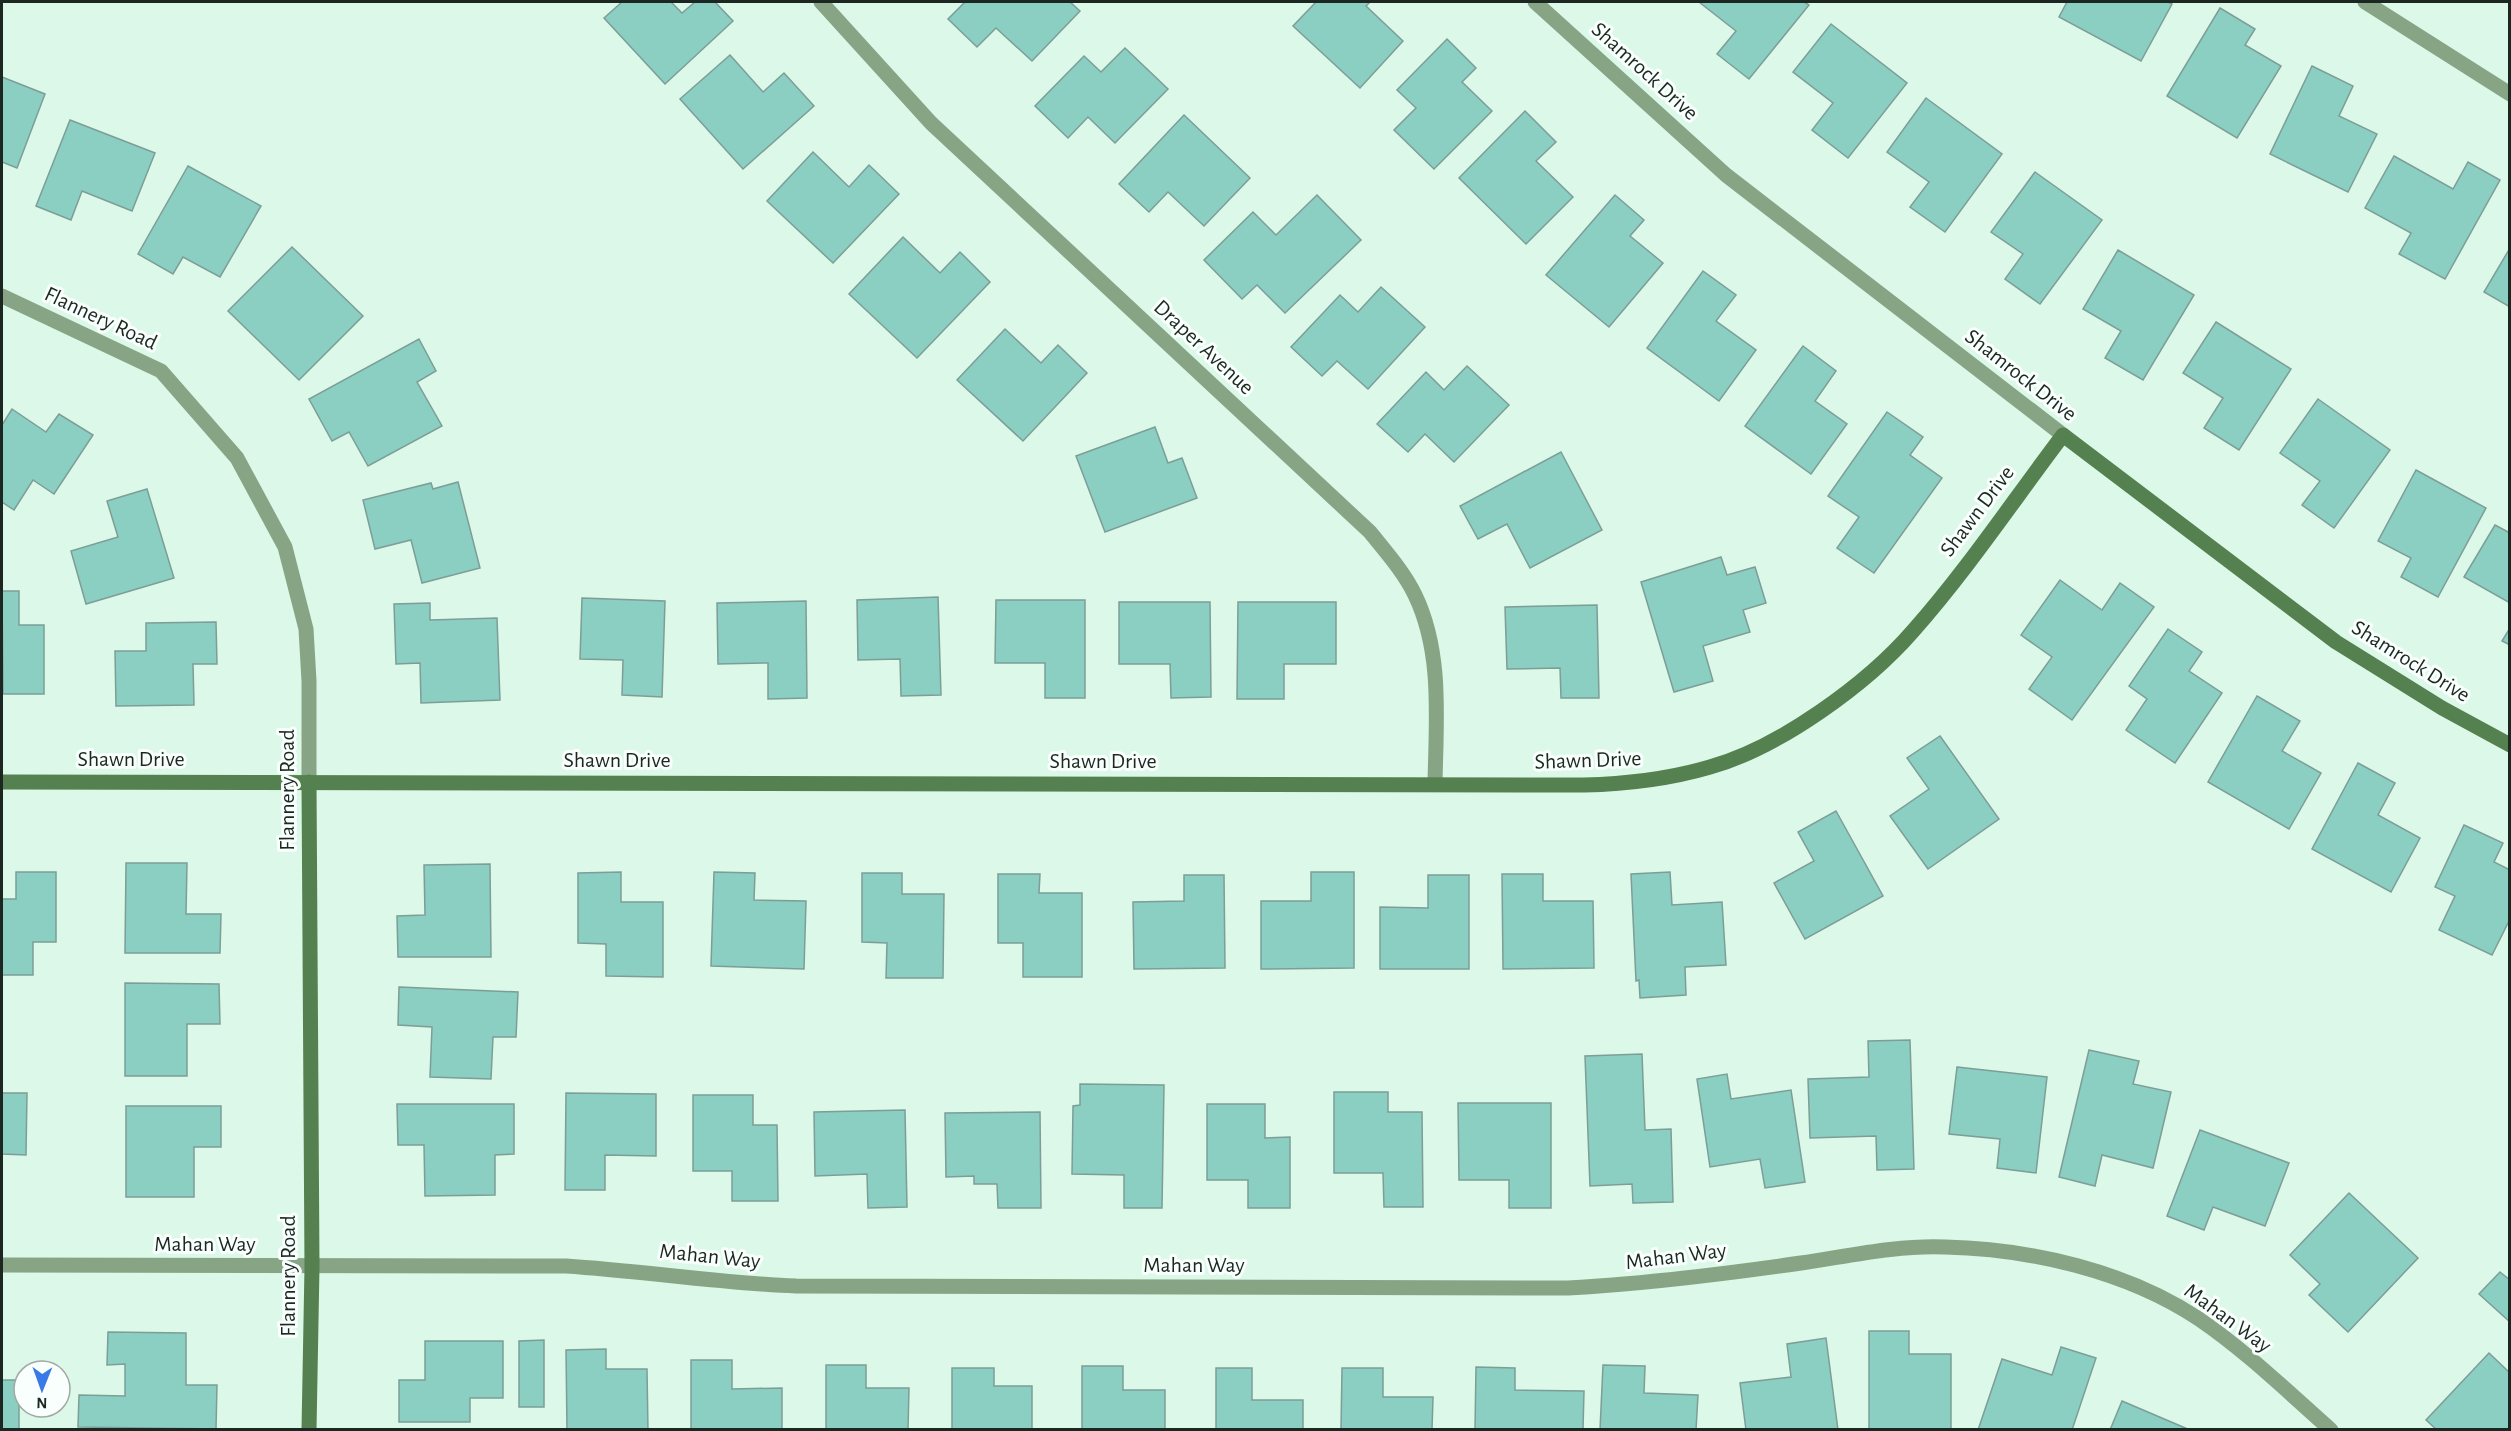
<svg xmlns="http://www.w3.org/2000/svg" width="2511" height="1431" viewBox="0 0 2511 1431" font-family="'Alegreya Sans',sans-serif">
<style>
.building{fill:#8bcec2;stroke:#7d9e97;stroke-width:1.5}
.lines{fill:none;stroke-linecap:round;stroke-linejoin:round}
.street{stroke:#87a584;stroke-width:15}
.secondary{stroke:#54814f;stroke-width:15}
.labels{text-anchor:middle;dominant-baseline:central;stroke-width:6;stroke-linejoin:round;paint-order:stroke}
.street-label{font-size:22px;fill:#1c2721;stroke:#f9fffc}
</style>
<rect width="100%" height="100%" fill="#dbf8e8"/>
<!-- building -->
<g class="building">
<path d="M 622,2 L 671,2 L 682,13 L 695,2 L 715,2 L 733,21 L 665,84 L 604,18 Z"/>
<path d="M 965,2 L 1070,2 L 1080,11 L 1032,61 L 996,28 L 977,47 L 948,19 Z"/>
<path d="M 1316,2 L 1370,2 L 1366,6 L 1403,41 L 1360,88 L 1293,26 Z"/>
<path d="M 1699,2 L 1804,2 L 1809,5 L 1749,79 L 1717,54 L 1736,31 Z"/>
<path d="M 2067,2 L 2168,2 L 2172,4 L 2141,61 L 2059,17 Z"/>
<path d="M 2220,8 L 2255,29 L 2245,45 L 2281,66 L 2237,138 L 2167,96 Z"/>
<path d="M 1831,24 L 1907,83 L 1848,158 L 1812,130 L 1833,103 L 1793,72 Z"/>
<path d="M 1447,39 L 1476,68 L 1462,82 L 1492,111 L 1434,169 L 1394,130 L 1416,108 L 1397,90 Z"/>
<path d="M 1125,48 L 1168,89 L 1115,143 L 1088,117 L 1068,138 L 1035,106 L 1084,56 L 1101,72 Z"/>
<path d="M 730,55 L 763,92 L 784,73 L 814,106 L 743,169 L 680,99 Z"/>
<path d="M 2312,66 L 2353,86 L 2339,116 L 2377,134 L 2348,192 L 2270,154 Z"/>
<path d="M 2,77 L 45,94 L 17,168 L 2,162 Z"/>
<path d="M 1926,98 L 2002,154 L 1945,232 L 1910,207 L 1929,182 L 1887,152 Z"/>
<path d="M 1525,111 L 1556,142 L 1536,161 L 1573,197 L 1526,244 L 1459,178 Z"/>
<path d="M 1184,115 L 1250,178 L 1204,226 L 1168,192 L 1149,212 L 1119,184 Z"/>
<path d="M 70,120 L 155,153 L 132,211 L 82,191 L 71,220 L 36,206 Z"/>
<path d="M 813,152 L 849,187 L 869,165 L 899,194 L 833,263 L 767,201 Z"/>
<path d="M 2394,156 L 2453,189 L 2468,162 L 2500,180 L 2445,279 L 2399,254 L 2411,233 L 2365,208 Z"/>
<path d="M 188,166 L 261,206 L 220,277 L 183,257 L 173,274 L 138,254 Z"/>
<path d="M 2035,172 L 2102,220 L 2040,304 L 2005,279 L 2023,254 L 1991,232 Z"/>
<path d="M 1317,195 L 1361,240 L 1285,313 L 1257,285 L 1242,299 L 1204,260 L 1253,212 L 1276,235 Z"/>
<path d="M 1615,195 L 1644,220 L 1630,236 L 1663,263 L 1609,327 L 1546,275 Z"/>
<path d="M 903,237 L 940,273 L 960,252 L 990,282 L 917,358 L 849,294 Z"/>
<path d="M 292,247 L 363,316 L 299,380 L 228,311 Z"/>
<path d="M 2510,248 L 2510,307 L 2484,292 Z"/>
<path d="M 2118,250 L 2194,295 L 2143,380 L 2105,358 L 2121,331 L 2083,309 Z"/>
<path d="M 1703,271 L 1736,295 L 1716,321 L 1756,350 L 1719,401 L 1647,348 Z"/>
<path d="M 1381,287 L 1425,327 L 1368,389 L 1337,361 L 1322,376 L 1291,347 L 1340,295 L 1358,312 Z"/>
<path d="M 2216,322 L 2291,369 L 2239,450 L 2204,428 L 2223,398 L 2183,373 Z"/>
<path d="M 1005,329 L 1041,363 L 1058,345 L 1087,373 L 1023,441 L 957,380 Z"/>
<path d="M 419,339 L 436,371 L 417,382 L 442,426 L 368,466 L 349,432 L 332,441 L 309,399 Z"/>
<path d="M 1803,346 L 1836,371 L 1815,401 L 1847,424 L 1811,474 L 1745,426 Z"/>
<path d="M 1467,366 L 1509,405 L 1454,462 L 1425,434 L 1408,452 L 1377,424 L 1426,372 L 1444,390 Z"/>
<path d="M 2318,399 L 2390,450 L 2334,528 L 2302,505 L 2320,481 L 2280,453 Z"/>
<path d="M 12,409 L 46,432 L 59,414 L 93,435 L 54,494 L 33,480 L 14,510 L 2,502 L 2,425 Z"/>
<path d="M 1887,412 L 1923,437 L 1910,455 L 1942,478 L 1874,573 L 1837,548 L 1859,517 L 1828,496 Z"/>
<path d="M 1155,427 L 1168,463 L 1182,458 L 1197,498 L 1105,532 L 1076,456 Z"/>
<path d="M 1561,452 L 1602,530 L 1530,568 L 1507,524 L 1478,539 L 1460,506 Z"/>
<path d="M 2416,470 L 2486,508 L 2438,597 L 2401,577 L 2411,558 L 2378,541 Z"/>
<path d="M 458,482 L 480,568 L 422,583 L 411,540 L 375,549 L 363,500 L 431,483 L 433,489 Z"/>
<path d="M 147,489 L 174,578 L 86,604 L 71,551 L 118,537 L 107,501 Z"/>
<path d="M 2495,525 L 2510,533 L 2510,603 L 2464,577 Z"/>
<path d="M 1721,557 L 1727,575 L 1755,567 L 1766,603 L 1743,610 L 1750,632 L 1703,646 L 1713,681 L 1674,692 L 1641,582 Z"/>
<path d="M 2060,580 L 2102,610 L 2120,583 L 2154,607 L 2072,720 L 2029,689 L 2052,657 L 2021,635 Z"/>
<path d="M 2,591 L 19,591 L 19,625 L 44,625 L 44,694 L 3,694 Z"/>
<path d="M 938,597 L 941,695 L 901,696 L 900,659 L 858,660 L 857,600 Z"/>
<path d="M 582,598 L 665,601 L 662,697 L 622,695 L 623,660 L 580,659 Z"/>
<path d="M 996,600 L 1085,600 L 1085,698 L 1045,698 L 1045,663 L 995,663 Z"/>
<path d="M 806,601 L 807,698 L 768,699 L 768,663 L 718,664 L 717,603 Z"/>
<path d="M 1119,602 L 1210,602 L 1211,697 L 1171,698 L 1170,664 L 1119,664 Z"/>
<path d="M 1238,602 L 1336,602 L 1336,664 L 1284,664 L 1284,699 L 1237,699 Z"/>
<path d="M 430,603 L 430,620 L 497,618 L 500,700 L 421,703 L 420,663 L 396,664 L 394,604 Z"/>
<path d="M 1597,605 L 1599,698 L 1561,698 L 1560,668 L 1507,669 L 1505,607 Z"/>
<path d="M 216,622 L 217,664 L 193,664 L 194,705 L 116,706 L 115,651 L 146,651 L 146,623 Z"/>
<path d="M 2510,628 L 2510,645 L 2502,641 Z"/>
<path d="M 2168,629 L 2202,652 L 2189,671 L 2222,693 L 2175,763 L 2126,730 L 2147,699 L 2129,686 Z"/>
<path d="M 2257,696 L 2300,721 L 2282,751 L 2321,773 L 2289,829 L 2208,782 Z"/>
<path d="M 1940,736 L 1999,819 L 1928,869 L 1890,816 L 1929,789 L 1907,758 Z"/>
<path d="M 2358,763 L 2395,783 L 2378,815 L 2420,838 L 2391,892 L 2312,849 Z"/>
<path d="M 1836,811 L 1883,896 L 1805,939 L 1774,883 L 1814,861 L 1798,832 Z"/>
<path d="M 2464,825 L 2503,843 L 2494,862 L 2510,870 L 2510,919 L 2492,955 L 2439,930 L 2455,896 L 2435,887 Z"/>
<path d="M 126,863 L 187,863 L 186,914 L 221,914 L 220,953 L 125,953 Z"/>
<path d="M 490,864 L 491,957 L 398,957 L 397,916 L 425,915 L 424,865 Z"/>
<path d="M 16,872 L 56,872 L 56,942 L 33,942 L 33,975 L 2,975 L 2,899 L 16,899 Z"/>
<path d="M 621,872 L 621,902 L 663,902 L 663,977 L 606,976 L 606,944 L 578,943 L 578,873 Z"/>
<path d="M 714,872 L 755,873 L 754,900 L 806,901 L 804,969 L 711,966 Z"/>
<path d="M 1311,872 L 1354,872 L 1354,968 L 1261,969 L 1261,901 L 1311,901 Z"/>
<path d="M 1670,872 L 1672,905 L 1722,902 L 1726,965 L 1685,967 L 1686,995 L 1640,998 L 1639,980 L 1636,981 L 1631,874 Z"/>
<path d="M 862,873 L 902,873 L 902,894 L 944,894 L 943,978 L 886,978 L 887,943 L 862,942 Z"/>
<path d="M 998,874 L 1040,874 L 1039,893 L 1082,893 L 1082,977 L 1023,977 L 1023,943 L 998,943 Z"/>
<path d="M 1502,874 L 1543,874 L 1543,901 L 1593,901 L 1594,968 L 1503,969 Z"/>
<path d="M 1184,875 L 1224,875 L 1225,968 L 1134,969 L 1133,902 L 1184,901 Z"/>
<path d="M 1428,875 L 1469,875 L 1469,969 L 1380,969 L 1380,907 L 1428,908 Z"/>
<path d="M 125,983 L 219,984 L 220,1024 L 187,1024 L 187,1076 L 125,1076 Z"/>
<path d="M 399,987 L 518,992 L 516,1037 L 493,1037 L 491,1079 L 430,1077 L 432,1027 L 398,1025 Z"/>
<path d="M 1910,1040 L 1914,1169 L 1877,1170 L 1876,1136 L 1810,1138 L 1808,1079 L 1869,1077 L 1868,1041 Z"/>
<path d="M 2089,1050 L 2139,1061 L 2133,1084 L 2171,1092 L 2153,1168 L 2102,1155 L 2095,1186 L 2059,1177 Z"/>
<path d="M 1642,1054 L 1645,1130 L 1671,1129 L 1673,1202 L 1633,1203 L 1632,1184 L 1590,1186 L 1585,1056 Z"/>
<path d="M 1957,1067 L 2047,1077 L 2036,1173 L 1997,1168 L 2000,1139 L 1949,1134 Z"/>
<path d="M 1727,1074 L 1731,1099 L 1791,1090 L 1805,1182 L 1765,1188 L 1760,1159 L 1710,1167 L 1697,1079 Z"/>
<path d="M 1080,1084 L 1164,1085 L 1162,1208 L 1124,1208 L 1124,1175 L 1072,1174 L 1073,1106 L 1080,1105 Z"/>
<path d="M 1334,1092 L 1388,1092 L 1388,1112 L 1422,1112 L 1423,1207 L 1384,1207 L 1383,1173 L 1334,1173 Z"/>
<path d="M 2,1093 L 27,1093 L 26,1155 L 2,1154 Z"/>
<path d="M 566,1093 L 656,1094 L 656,1156 L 605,1155 L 605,1190 L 565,1190 Z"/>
<path d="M 693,1095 L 753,1095 L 753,1125 L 777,1125 L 778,1201 L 732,1201 L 732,1171 L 693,1171 Z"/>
<path d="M 1458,1103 L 1551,1103 L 1551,1208 L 1509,1208 L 1509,1180 L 1459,1180 Z"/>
<path d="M 397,1104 L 514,1104 L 514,1154 L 495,1155 L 495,1195 L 425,1196 L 424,1145 L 398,1145 Z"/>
<path d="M 1207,1104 L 1265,1104 L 1265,1138 L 1290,1137 L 1290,1208 L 1248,1208 L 1248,1180 L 1207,1180 Z"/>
<path d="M 126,1106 L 221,1106 L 221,1147 L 194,1147 L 194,1197 L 126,1197 Z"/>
<path d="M 905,1110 L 907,1207 L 868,1208 L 867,1174 L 815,1176 L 814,1112 Z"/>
<path d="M 1040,1112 L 1041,1208 L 998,1208 L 997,1184 L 974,1184 L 974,1176 L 946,1177 L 945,1113 Z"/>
<path d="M 2200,1130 L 2289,1163 L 2265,1226 L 2213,1207 L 2204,1230 L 2167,1216 Z"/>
<path d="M 2349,1193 L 2418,1258 L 2348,1332 L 2309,1295 L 2320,1284 L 2290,1255 Z"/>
<path d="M 2500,1272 L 2510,1280 L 2510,1322 L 2479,1294 Z"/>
<path d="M 1869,1331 L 1909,1331 L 1909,1354 L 1951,1354 L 1951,1430 L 1869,1430 Z"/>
<path d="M 108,1332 L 186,1333 L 186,1385 L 217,1385 L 216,1429 L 78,1427 L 79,1395 L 125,1396 L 125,1364 L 107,1365 Z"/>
<path d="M 1826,1338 L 1838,1430 L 1746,1430 L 1740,1383 L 1791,1377 L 1787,1344 Z"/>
<path d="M 544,1340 L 544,1407 L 519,1407 L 519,1341 Z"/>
<path d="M 425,1341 L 503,1341 L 503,1398 L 470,1398 L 470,1422 L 399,1422 L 399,1380 L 425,1380 Z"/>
<path d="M 2061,1347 L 2096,1358 L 2072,1430 L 1978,1430 L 2002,1359 L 2052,1375 Z"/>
<path d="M 606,1349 L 606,1369 L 647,1369 L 648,1430 L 567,1430 L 566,1350 Z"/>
<path d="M 2489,1353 L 2510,1373 L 2510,1430 L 2437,1430 L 2426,1420 Z"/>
<path d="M 691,1360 L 732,1360 L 732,1389 L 782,1388 L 782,1430 L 691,1430 Z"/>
<path d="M 826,1365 L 866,1365 L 866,1388 L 909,1388 L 908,1430 L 826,1430 Z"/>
<path d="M 1603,1365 L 1645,1366 L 1644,1393 L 1698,1395 L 1696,1430 L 1600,1430 Z"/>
<path d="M 1082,1366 L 1123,1366 L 1123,1390 L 1165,1390 L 1165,1430 L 1082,1430 Z"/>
<path d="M 1476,1367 L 1515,1368 L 1515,1390 L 1584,1391 L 1583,1430 L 1475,1430 Z"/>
<path d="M 952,1368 L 994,1368 L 994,1386 L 1032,1386 L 1032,1429 L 1056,1430 L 952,1430 Z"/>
<path d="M 1216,1368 L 1252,1368 L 1252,1400 L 1303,1400 L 1303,1430 L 1216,1430 Z"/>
<path d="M 1342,1368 L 1383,1368 L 1383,1397 L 1433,1397 L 1432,1430 L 1341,1430 Z"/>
<rect x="2" y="1380" width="17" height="50"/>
<path d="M 2122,1401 L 2190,1430 L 2110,1430 Z"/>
</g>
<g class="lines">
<!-- street -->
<g class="street">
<path d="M 821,2 L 931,123 L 1370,532 C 1386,552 1404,572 1415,595 C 1443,653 1436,721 1435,784"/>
<path d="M 1535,2 L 1726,175 L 2063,435"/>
<path d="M 2365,2 L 2510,94"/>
<path d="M 2,296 L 161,371 L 237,458 L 285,547 L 306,629 L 309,681 L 309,782"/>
<path d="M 2,1265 L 566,1266 C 643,1271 719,1283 796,1286 L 1568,1288 C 1646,1284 1724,1274 1801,1263 C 1849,1256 1897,1245 1945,1247 C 2031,1249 2127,1271 2199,1319 C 2246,1351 2288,1392 2331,1430"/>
</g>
<!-- secondary -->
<g class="secondary">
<path d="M 2,782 L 1584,785 C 1627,784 1669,779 1710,767 C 1779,748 1867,684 1913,631 C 1967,570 2013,501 2063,435 L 2336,642 L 2442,708 L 2510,745"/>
<path d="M 309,782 L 312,1267 L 309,1430"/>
</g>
</g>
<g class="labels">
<!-- street labels -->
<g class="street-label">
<text transform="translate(1645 71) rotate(42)">Shamrock Drive</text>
<text transform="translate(101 318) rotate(25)">Flannery Road</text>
<text transform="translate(1204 347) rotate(43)">Draper Avenue</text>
<text transform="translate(2021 375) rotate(38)">Shamrock Drive</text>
<text transform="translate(1977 511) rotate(-53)">Shawn Drive</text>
<text transform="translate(2411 661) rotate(32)">Shamrock Drive</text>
<text x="131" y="759">Shawn Drive</text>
<text x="617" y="760">Shawn Drive</text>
<text transform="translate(1588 760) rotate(-2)">Shawn Drive</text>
<text x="1103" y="761">Shawn Drive</text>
<text transform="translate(287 790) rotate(-90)">Flannery Road</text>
<text x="205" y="1244">Mahan Way</text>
<text transform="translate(710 1256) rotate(6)">Mahan Way</text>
<text transform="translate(1676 1256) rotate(-7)">Mahan Way</text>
<text x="1194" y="1265">Mahan Way</text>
<text transform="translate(288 1276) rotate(-90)">Flannery Road</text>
<text transform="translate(2228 1318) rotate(36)">Mahan Way</text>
</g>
</g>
<!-- border -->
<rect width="2511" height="1431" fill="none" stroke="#1c2721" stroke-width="6"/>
<!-- north arrow -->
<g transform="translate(42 1389) rotate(181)"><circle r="28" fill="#f9fffc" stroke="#a1a9a4" stroke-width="1.5"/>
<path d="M0-4.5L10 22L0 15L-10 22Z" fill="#397ae8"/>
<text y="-9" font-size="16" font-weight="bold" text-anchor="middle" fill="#1c2721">N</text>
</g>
</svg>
